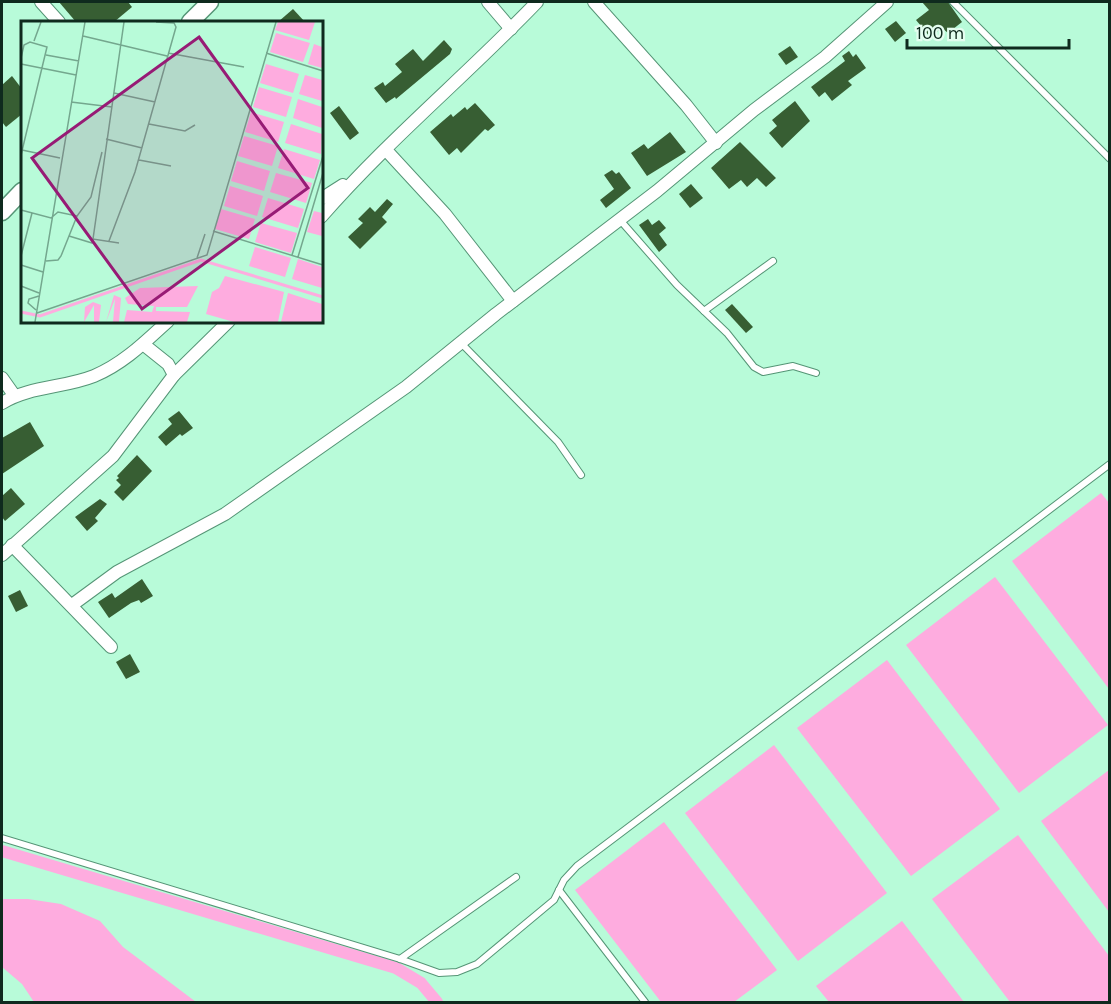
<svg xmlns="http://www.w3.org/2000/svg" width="1111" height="1004" viewBox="0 0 1111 1004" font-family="Karla,sans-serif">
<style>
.water{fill:#feacdf}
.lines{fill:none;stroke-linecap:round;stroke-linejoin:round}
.canal{stroke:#feacdf;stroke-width:12}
.building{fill:#375e33}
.lane-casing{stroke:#559576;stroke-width:8}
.street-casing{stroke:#559576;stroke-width:14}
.secondary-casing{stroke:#559576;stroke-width:19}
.lane{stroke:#fff;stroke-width:6}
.street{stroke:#fff;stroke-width:12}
.secondary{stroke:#fff;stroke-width:16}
.inset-river{fill:none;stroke:#feacdf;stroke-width:3}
.inset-road{fill:none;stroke:#74a78e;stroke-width:1.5}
.view{fill:#971b75;fill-opacity:0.15;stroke:#971b75;stroke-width:3}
.inset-edge{fill:none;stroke:#0f2a1e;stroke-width:3}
</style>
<rect width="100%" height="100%" fill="#b8fbd9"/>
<!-- water -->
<g class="water">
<path d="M 1101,493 L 1110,504 L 1109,689 L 1012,561 Z"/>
<path d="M 995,577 L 1108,725 L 1019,793 L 906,645 Z"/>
<path d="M 887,660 L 1000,809 L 911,876 L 797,728 Z"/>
<path d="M 774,745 L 887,893 L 798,961 L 685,813 Z"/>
<path d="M 1109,770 L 1109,912 L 1041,821 Z"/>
<path d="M 664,822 L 777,970 L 734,1002 L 661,1002 L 575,890 Z"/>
<path d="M 1018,835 L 1109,956 L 1109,1002 L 1010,1002 L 932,899 Z"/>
<path d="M 2,899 L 28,899 L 61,904 L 100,921 L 123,947 L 196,1002 L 34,1002 L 22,984 L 2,967 Z"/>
<path d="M 902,921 L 964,1002 L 829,1002 L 816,986 Z"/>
</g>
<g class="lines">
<!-- canal -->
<path class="canal" d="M 2,851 L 396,968 L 421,983 L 437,1002"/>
</g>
<!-- building -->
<g class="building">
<path d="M 59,2 L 128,2 L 132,7 L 114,22 L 76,22 Z"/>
<path d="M 922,2 L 948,2 L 962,22 L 948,33 L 942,28 L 930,37 L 916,20 L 929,10 Z"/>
<path d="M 293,9 L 305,22 L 278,22 Z"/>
<path d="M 896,21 L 906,33 L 895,42 L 885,29 Z"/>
<path d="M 444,40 L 452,49 L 450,54 L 396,99 L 395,97 L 386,103 L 374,88 L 383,82 L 385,86 L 402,72 L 395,64 L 413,49 L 423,61 Z"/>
<path d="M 790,46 L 798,57 L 786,65 L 778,54 Z"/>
<path d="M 849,51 L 853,57 L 856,54 L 866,68 L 848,81 L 852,85 L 832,101 L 825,92 L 819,97 L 811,87 L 845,61 L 842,56 Z"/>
<path d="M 12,76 L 22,89 L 22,114 L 6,127 L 2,122 L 2,85 Z"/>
<path d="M 795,101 L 810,121 L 782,148 L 769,133 L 777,126 L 772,120 Z"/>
<path d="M 475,103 L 495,125 L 488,131 L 485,129 L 461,153 L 457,148 L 449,155 L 430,132 L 451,114 L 453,117 L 465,107 L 467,110 Z"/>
<path d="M 339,106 L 359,133 L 350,140 L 330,113 Z"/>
<path d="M 670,132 L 686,152 L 647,176 L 631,153 L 644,144 L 648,149 Z"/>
<path d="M 740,142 L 776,178 L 766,187 L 757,178 L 747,187 L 741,180 L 729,189 L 711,168 Z"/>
<path d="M 612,170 L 616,174 L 619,172 L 631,188 L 606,208 L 600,200 L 614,189 L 604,175 Z"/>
<path d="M 691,184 L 703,198 L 690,208 L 679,194 Z"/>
<path d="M 387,199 L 393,204 L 382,217 L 387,222 L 360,249 L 348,237 L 363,223 L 358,219 L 370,207 L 375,212 Z"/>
<path d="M 648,219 L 652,225 L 659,220 L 666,228 L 659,234 L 667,245 L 659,252 L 639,225 Z"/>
<path d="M 732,304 L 753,327 L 746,333 L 725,310 Z"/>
<path d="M 179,411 L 193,428 L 182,436 L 180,434 L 166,446 L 158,437 L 172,424 L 168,419 Z"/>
<path d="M 30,422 L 44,446 L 2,474 L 2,438 Z"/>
<path d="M 137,455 L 152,471 L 123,501 L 114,492 L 121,485 L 116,480 L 119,478 L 117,476 Z"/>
<path d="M 11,488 L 25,504 L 5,521 L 2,517 L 2,496 Z"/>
<path d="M 100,499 L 107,504 L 95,518 L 98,521 L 87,531 L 75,517 Z"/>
<path d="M 142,579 L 153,596 L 141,603 L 139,600 L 131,603 L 109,618 L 98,602 L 112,593 L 115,598 Z"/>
<path d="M 20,590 L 28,606 L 16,612 L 8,596 Z"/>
<path d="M 130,654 L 140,672 L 126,679 L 116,662 Z"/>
</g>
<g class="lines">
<!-- lane casing -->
<g class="lane-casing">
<g id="lane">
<path d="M 953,2 L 1110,159"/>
<path d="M 620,220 L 677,285 L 727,333 L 754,367 L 763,372 L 793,366 L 816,373"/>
<path d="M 704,311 L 773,261"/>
<path d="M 461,343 L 558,442 L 581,475"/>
<path d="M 2,838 L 400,959 L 439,973 L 457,972 L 477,964 L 554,900 L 564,880 L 577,866 L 1110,464"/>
<path d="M 559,890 L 645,1002"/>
<path d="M 400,959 L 516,877"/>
</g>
</g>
<!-- street casing -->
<g class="street-casing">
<g id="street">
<path d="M 41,2 L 59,22"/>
<path d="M 488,2 L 511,29"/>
<path d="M 594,2 L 686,105 L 716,143"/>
<path d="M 386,150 L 445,214 L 513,301"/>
<path d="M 321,199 L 343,185"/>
<path d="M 321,217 C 388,140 467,75 537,2"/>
<path d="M 143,344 L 168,364 L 174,375"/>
<path d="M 2,378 L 14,395"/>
<path d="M 2,403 C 30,386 64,388 94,376 C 123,364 145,342 168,321"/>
<path d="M 12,545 L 111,647"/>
<path d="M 2,555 L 113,456 L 174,375 L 229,321"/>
<path d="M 72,605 L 117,572 L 225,514 L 406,387 L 496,314 L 657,191 L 754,110 L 825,57 L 887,2"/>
</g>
</g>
<!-- secondary casing -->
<g class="secondary-casing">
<g id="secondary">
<path d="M 190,22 L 210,2"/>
<path d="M 2,212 L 22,191"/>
</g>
</g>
<!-- lane -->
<use href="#lane" class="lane"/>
<!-- street -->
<use href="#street" class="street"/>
<!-- secondary -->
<use href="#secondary" class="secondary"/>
</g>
<!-- overview -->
<g transform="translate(21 21)">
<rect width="302" height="302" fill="#b8fbd9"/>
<path d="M 257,1 L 294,1 L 288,19 L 254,9 ZM 255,12 L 289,22 L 282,41 L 249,31 ZM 293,23 L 301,26 L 301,47 L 287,43 ZM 245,43 L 278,53 L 272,72 L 239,62 ZM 284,54 L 301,59 L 301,80 L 278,73 ZM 238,66 L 271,76 L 265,96 L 232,86 ZM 277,78 L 301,86 L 301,107 L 272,97 ZM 230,91 L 263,101 L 257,121 L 224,111 ZM 270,103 L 301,113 L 300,133 L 264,122 ZM 223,115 L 257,125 L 251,145 L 217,135 ZM 263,128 L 299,139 L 293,158 L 257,147 ZM 216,140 L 249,150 L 243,170 L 210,160 ZM 255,152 L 291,162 L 285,182 L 249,171 ZM 209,165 L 242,175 L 236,195 L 203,185 ZM 247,177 L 283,188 L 277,207 L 241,196 ZM 200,188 L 234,198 L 228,218 L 194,208 ZM 293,190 L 301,192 L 301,215 L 286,211 ZM 240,202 L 276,212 L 270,232 L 234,221 ZM 234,226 L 270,237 L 264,256 L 228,245 ZM 277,238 L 301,246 L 301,267 L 271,258 ZM 204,255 L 263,271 L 257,301 L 213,301 L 185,293 L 191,271 L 198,267 ZM 177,265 L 166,286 L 135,286 L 135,290 L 169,291 L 166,301 L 103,301 L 106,289 L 131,291 L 133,285 L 107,283 L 104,277 L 119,267 ZM 267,272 L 301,283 L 301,301 L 260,301 ZM 93,274 L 100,277 L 98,301 L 92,301 L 94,278 L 85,301 ZM 72,281 L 80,284 L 78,301 L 73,301 L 73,284 L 63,301 L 64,286 Z" fill="#feacdf"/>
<path class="inset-river" d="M 0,291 L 19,295 L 180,239 L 302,276"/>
<path class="inset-road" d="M 62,15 L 146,35M 13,20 L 20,1M 147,32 L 223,46M 245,32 L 302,50M 25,34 L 58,40M 0,37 L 3,24 L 9,21 L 26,26 L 0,134M 0,43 L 55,54M 93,72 L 134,81M 50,81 L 91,86M 128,103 L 164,110 L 174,104M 85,118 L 121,127M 1,129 L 39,137M 118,139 L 150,145M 0,189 L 30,197 L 37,191 L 56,195M 192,210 L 302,244M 48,215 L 71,222 L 72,218 L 98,222M 72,218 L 103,1M 88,220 L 114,151 L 155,6 L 153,2 L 135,1M 271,234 L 302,135M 0,235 L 11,192M 277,236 L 302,152M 176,237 L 184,213M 25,240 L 37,239 L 40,235 L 56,195 L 70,176 L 81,131M 0,244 L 22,251M 0,265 L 18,272M 15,289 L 7,282 L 8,278 L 18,275M 16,292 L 186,234 L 255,1M 14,301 L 64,1"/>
<path class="view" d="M 178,16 L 287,167 L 121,288 L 11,137 Z"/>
<rect width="302" height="302" class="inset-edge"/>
</g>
<!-- border -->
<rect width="1111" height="1004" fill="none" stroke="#0f2a1e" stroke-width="6"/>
<!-- scale -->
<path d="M907 39v9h162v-9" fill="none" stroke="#0f2a1e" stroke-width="3"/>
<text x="916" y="39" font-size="18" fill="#0f2a1e" stroke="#e4fef0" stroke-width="4.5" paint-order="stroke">100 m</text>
</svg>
